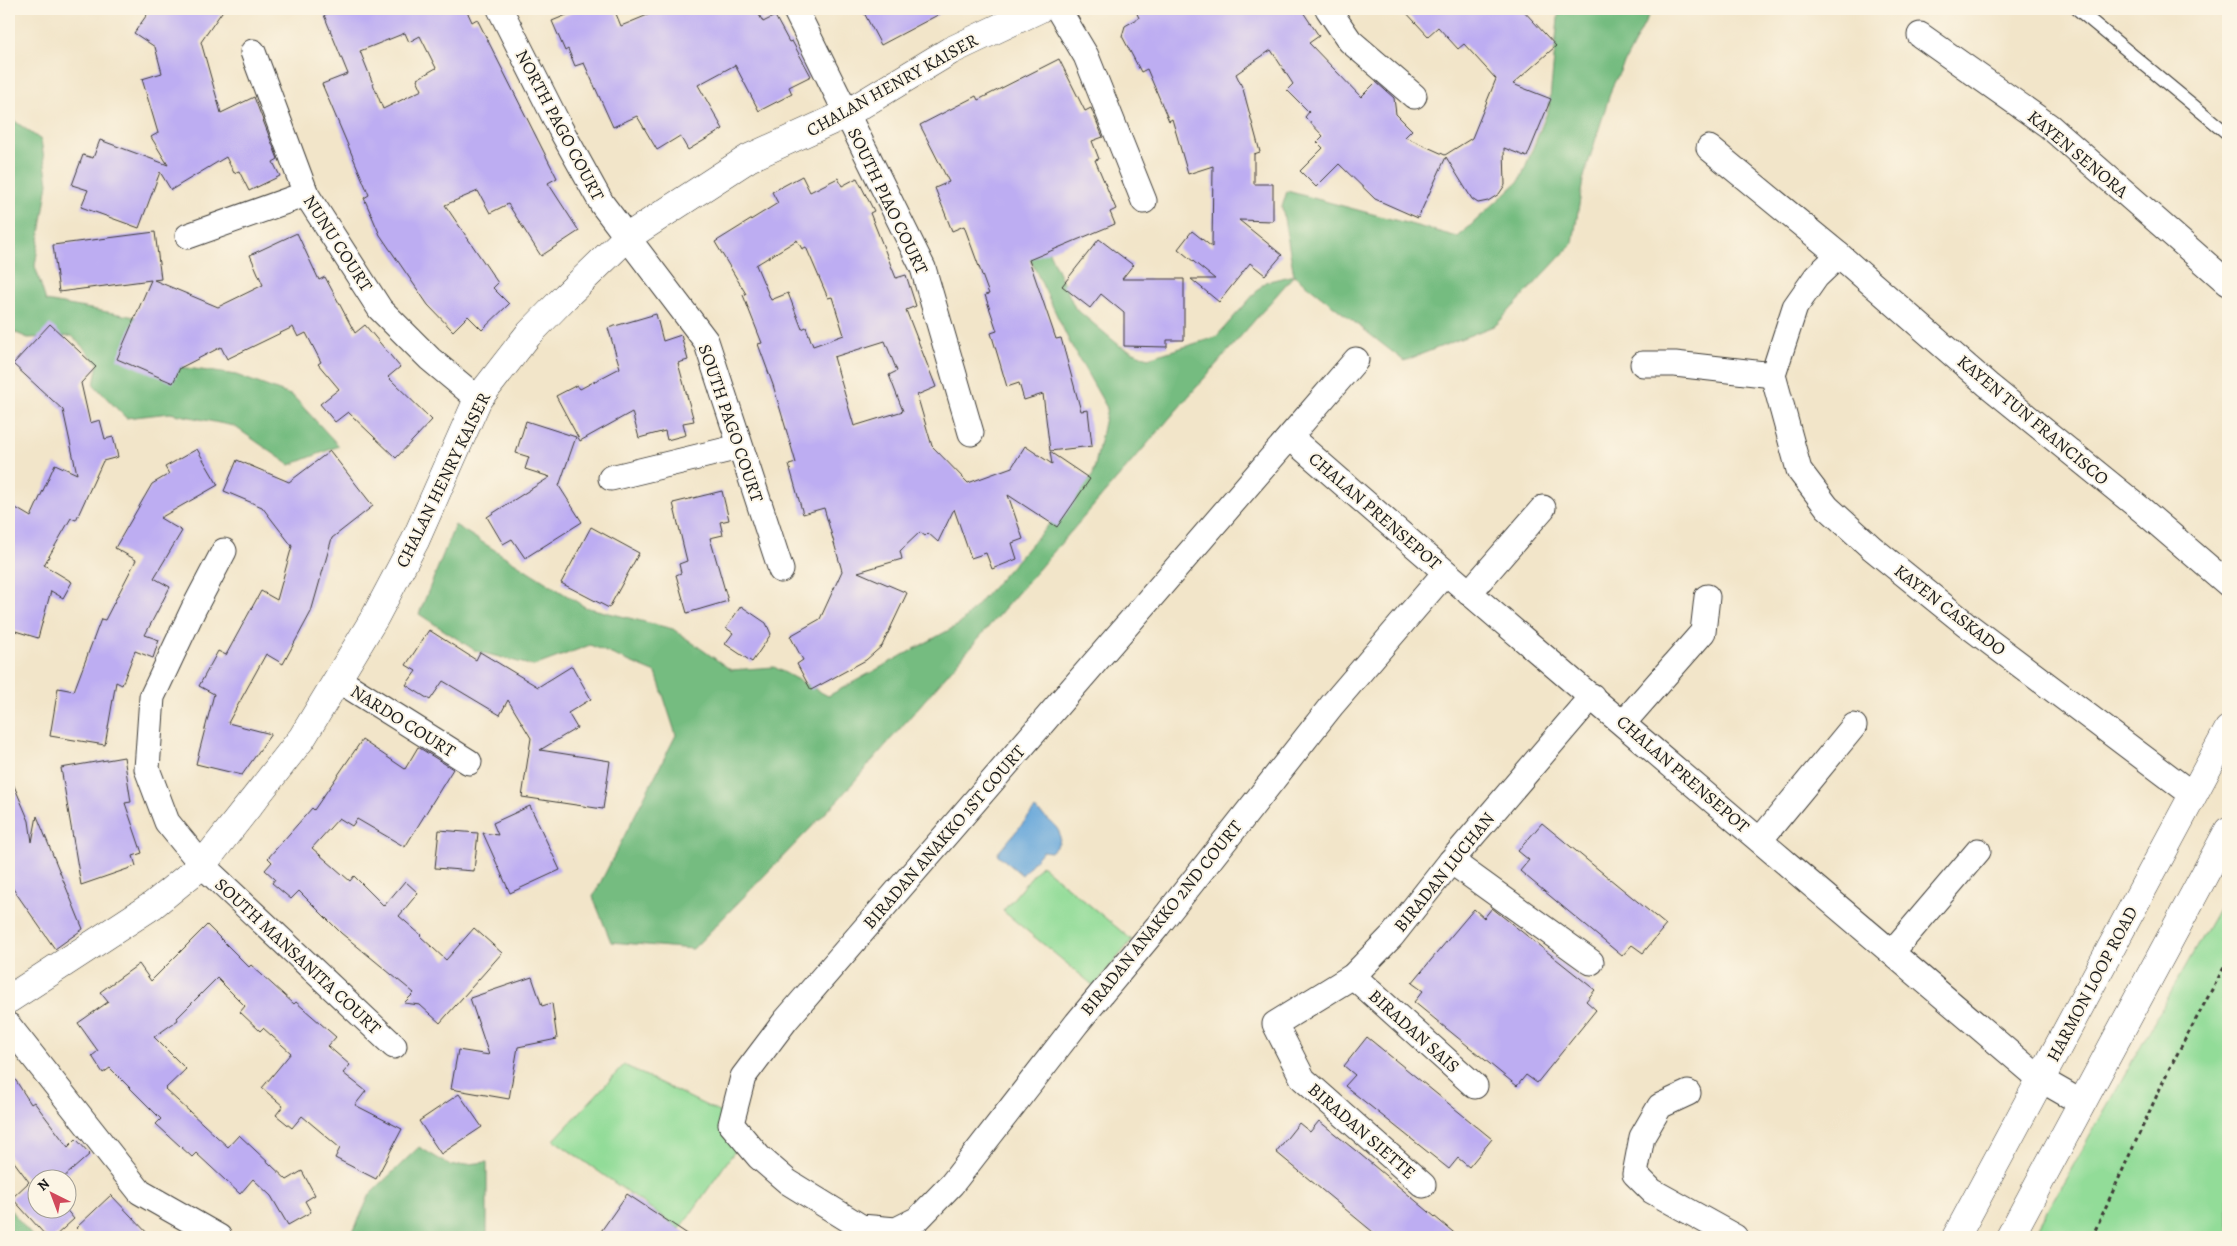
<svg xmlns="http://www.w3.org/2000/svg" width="2237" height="1246" viewBox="0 0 2237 1246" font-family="Alegreya,serif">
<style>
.green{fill:#92dc98;stroke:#577c5a}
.forest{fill:#75bc80;stroke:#486c4e}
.water{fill:#67a7da;stroke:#42627b}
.building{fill:#bdadf2;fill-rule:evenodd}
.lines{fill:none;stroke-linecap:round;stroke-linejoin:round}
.lane-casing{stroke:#3c3a36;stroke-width:14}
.street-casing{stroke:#3c3a36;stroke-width:27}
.secondary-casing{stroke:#3c3a36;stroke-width:29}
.path{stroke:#3c3a36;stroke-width:3;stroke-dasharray:4 4;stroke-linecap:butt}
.lane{stroke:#fff;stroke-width:12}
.street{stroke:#fff;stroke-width:25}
.secondary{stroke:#fff;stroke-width:28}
.labels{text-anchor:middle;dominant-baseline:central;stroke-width:4;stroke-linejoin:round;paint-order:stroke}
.street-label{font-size:18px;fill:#1c1c1c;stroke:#fcf5e5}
</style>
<rect width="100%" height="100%" fill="#fcf5e5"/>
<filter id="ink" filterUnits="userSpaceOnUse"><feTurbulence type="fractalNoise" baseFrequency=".02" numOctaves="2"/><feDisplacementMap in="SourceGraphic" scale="10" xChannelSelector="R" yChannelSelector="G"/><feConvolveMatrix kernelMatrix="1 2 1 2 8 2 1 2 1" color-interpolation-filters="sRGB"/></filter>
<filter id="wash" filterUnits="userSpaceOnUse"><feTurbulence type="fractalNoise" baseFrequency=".0096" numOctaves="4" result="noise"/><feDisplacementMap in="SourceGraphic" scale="20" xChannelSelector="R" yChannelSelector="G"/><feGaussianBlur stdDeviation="1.12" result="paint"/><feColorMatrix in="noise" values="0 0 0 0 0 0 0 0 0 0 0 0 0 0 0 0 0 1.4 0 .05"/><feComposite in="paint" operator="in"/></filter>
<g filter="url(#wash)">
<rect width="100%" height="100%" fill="#f2e5c9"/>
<!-- green -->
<g class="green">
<path d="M 1041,865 L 1132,940 L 1094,986 L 1003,911 Z"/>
<path d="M 2228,891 L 2228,1237 L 2033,1237 Z"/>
<path d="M 624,1065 L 721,1113 L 739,1145 L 680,1229 L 554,1140 Z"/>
</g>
<!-- forest -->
<g class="forest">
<path d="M 1559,9 L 1652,9 L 1612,87 L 1583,180 L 1573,243 L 1496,325 L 1404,361 L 1294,275 L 838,800 L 693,949 L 611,942 L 593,897 L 676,735 L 656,673 L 590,645 L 534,666 L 476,651 L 419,614 L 455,525 L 585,607 L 673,629 L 731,670 L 774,667 L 828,696 L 960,624 L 1093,475 L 1107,408 L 1070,343 L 1024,246 L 1033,217 L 1075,308 L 1120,346 L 1148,358 L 1216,337 L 1265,282 L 1294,275 L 1282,207 L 1287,191 L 1458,237 L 1520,180 L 1549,108 Z"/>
<path d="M 9,117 L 41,140 L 48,183 L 35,266 L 46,301 L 135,317 L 180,367 L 236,375 L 293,396 L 339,446 L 290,465 L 234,426 L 170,413 L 126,418 L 94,385 L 98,363 L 72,336 L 28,338 L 9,330 Z"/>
<path d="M 419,1147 L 451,1166 L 487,1162 L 487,1232 L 482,1237 L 351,1237 L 370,1194 Z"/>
<path d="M 9,1208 L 33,1237 L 9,1237 Z"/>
</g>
<!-- water -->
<path class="water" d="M 1035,809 C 1050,822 1073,833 1051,852 L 1043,851 L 1022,875 L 997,854 Z"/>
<g id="blocks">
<!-- building -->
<g class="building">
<path d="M 151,9 L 224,9 L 201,42 L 221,113 L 254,97 L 278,159 L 273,162 L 280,176 L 249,191 L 239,171 L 234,173 L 226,157 L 171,190 L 160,172 L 139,228 L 81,207 L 88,190 L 72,185 L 83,155 L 93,158 L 100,140 L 168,165 L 151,137 L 158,133 L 142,79 L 162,73 L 155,47 L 134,33 Z"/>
<path d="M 339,9 L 466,9 L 472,22 L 477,19 L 557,178 L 548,183 L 579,231 L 541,256 L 508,204 L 490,213 L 478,191 L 445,205 L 498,283 L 493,288 L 509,304 L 482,330 L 468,316 L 453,331 L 428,305 L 380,235 L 364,198 L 369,195 L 322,84 L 348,74 L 324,15 ZM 405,33 L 409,42 L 420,36 L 436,68 L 417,79 L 422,90 L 383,109 L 360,51 Z"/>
<path d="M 581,9 L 614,9 L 621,26 L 662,9 L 756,9 L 763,22 L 775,16 L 789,42 L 792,41 L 811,76 L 789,87 L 792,94 L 759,111 L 735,65 L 698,85 L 723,129 L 688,150 L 680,136 L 657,150 L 637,116 L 613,127 L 584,63 L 575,66 L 568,49 L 565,51 L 552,21 Z"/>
<path d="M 862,9 L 949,9 L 881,45 Z"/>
<path d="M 1135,9 L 1301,9 L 1319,36 L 1309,43 L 1361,97 L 1376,82 L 1394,98 L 1396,114 L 1412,130 L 1405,137 L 1445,155 L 1472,138 L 1496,79 L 1464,44 L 1458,49 L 1438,27 L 1428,36 L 1403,9 L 1522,9 L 1556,46 L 1513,84 L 1551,99 L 1527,157 L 1504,148 L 1505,185 L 1499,194 L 1488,201 L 1478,203 L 1472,199 L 1446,157 L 1418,218 L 1375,199 L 1339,164 L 1316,187 L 1300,171 L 1323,148 L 1317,142 L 1323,136 L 1305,117 L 1309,112 L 1287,90 L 1293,84 L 1271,50 L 1236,74 L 1243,89 L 1260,152 L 1254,154 L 1254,184 L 1273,184 L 1273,221 L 1239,220 L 1282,255 L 1265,275 L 1250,263 L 1219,302 L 1191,279 L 1215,279 L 1178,249 L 1192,231 L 1212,247 L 1213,166 L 1188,174 L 1172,119 L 1169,121 L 1147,69 L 1141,72 L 1122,36 L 1125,26 L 1139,18 Z"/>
<path d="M 1059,59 L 1085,111 L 1091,108 L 1103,137 L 1092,141 L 1099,159 L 1095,160 L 1116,209 L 1110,212 L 1115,224 L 1029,260 L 1056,339 L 1061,338 L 1081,411 L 1088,410 L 1092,446 L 1050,451 L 1043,394 L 1024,400 L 1019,383 L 1007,387 L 991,333 L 997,331 L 985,295 L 989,294 L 964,226 L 952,231 L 935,188 L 949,182 L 920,125 L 976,96 L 978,100 Z"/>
<path d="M 802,176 L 810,192 L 838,178 L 842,186 L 857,178 L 874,211 L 870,213 L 896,278 L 906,275 L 916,306 L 906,310 L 936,387 L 917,395 L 932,446 L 968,483 L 1012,467 L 1025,446 L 1052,464 L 1050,452 L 1090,479 L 1057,527 L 1008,495 L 1023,539 L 1012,543 L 1017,559 L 992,569 L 986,553 L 971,558 L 954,509 L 938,542 L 928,533 L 925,536 L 920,532 L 900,551 L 902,559 L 858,572 L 907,593 L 882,646 L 866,660 L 811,690 L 797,664 L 803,660 L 790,636 L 820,619 L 842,571 L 824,508 L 803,514 L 789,465 L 796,463 L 773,385 L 758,344 L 762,343 L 743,295 L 746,294 L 715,242 L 778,203 L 772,192 ZM 797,240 L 802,249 L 806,247 L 828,298 L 832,297 L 844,335 L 813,346 L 806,327 L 802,329 L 788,293 L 771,300 L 756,265 ZM 885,341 L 897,371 L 889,375 L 903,411 L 854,426 L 834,357 Z"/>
<path d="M 155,232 L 161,279 L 154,280 L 218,307 L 263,285 L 250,255 L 297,233 L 319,280 L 325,277 L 355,333 L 365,325 L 400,367 L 388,377 L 432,420 L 396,458 L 348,412 L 335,422 L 320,404 L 339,389 L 318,364 L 321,362 L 306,333 L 298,337 L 293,327 L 227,359 L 221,347 L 180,368 L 173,383 L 117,359 L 151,280 L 59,292 L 53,245 Z"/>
<path d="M 1099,239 L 1133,265 L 1122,279 L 1184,279 L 1184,340 L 1167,340 L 1167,347 L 1124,346 L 1124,313 L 1101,294 L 1090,308 L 1062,286 Z"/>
<path d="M 656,314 L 663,341 L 681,335 L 688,360 L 678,363 L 694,421 L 683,423 L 686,435 L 667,440 L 665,431 L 639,438 L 632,412 L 580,441 L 556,396 L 577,385 L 580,389 L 620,368 L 608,328 Z"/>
<path d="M 50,324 L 96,367 L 81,383 L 90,423 L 100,420 L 105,439 L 113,437 L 118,457 L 103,461 L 76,520 L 71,518 L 44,565 L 72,582 L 63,598 L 51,591 L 38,638 L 9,629 L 9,504 L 31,517 L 55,464 L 77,474 L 63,410 L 13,364 Z"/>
<path d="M 526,421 L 576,437 L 559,486 L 582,522 L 525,558 L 512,539 L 503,544 L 487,517 L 550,477 L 525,469 L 529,457 L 516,453 Z"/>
<path d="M 197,449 L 218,485 L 160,518 L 182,531 L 154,578 L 170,587 L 145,635 L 159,640 L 153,658 L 135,651 L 122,685 L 116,682 L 105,745 L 50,736 L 58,688 L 74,691 L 101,619 L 105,620 L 136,560 L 115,548 L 152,484 L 169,474 L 165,467 Z"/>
<path d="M 330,451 L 373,506 L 332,538 L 311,612 L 283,664 L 266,654 L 228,723 L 271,734 L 242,775 L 196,764 L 214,694 L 199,686 L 218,651 L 226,655 L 261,591 L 277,600 L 292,546 L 262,507 L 224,491 L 237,460 L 289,482 Z"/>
<path d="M 722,491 L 729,520 L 720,522 L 723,535 L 710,538 L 728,601 L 687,613 L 676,575 L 681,573 L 679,564 L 687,561 L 673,503 Z"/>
<path d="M 591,527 L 639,553 L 609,608 L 561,583 Z"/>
<path d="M 741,606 L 766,623 L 771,634 L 752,662 L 725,644 L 733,633 L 726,628 Z"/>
<path d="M 429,630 L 476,660 L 480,652 L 538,687 L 572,666 L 591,699 L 568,713 L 577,728 L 540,750 L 610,761 L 603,809 L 522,797 L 531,738 L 508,700 L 500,715 L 443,681 L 430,700 L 406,685 L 416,671 L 406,665 Z"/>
<path d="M 362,740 L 405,769 L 418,747 L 453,769 L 405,847 L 357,819 L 352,826 L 339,818 L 312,848 L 350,881 L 354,876 L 384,906 L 405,881 L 418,893 L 399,916 L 421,935 L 420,936 L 446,960 L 474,928 L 502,953 L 440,1023 L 420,1005 L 404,1003 L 414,993 L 341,933 L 299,891 L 291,899 L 272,883 L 275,879 L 265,870 L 272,862 L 268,858 L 312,808 L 314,810 Z"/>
<path d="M 124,757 L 131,802 L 125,803 L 142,853 L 133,856 L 136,866 L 81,885 L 61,768 Z"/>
<path d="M 9,774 L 29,821 L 32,842 L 37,816 L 83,929 L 55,949 L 9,883 Z"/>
<path d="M 530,806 L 560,870 L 510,893 L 483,833 L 498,835 L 493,823 Z"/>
<path d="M 1542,823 L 1666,925 L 1643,953 L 1632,945 L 1622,956 L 1520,871 L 1529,860 L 1518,851 Z"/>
<path d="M 439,830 L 478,833 L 474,871 L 435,868 Z"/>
<path d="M 1492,908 L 1595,990 L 1586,1001 L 1596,1010 L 1537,1083 L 1526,1075 L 1517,1086 L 1414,1002 L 1423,991 L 1412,983 L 1436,954 L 1474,909 L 1484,918 Z"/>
<path d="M 207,925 L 249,967 L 251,965 L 294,1004 L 296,1002 L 336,1037 L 328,1046 L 350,1065 L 343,1073 L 366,1091 L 355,1105 L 402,1129 L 376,1179 L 335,1158 L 340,1148 L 302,1116 L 292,1128 L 276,1115 L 283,1106 L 262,1088 L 291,1053 L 263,1028 L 260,1031 L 240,1012 L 245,1006 L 217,978 L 177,1018 L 178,1020 L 154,1037 L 186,1069 L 165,1089 L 228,1147 L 239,1135 L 287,1180 L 302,1171 L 315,1195 L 305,1201 L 311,1212 L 288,1225 L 271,1196 L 253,1179 L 240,1194 L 196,1153 L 192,1157 L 156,1124 L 161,1119 L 110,1068 L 103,1073 L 92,1056 L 98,1051 L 78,1023 L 108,1002 L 100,992 L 139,964 L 151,981 Z"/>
<path d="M 532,977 L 542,1006 L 552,1003 L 557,1039 L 518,1047 L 509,1099 L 451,1089 L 458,1050 L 489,1055 L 470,998 Z"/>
<path d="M 1367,1037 L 1492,1139 L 1469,1167 L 1458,1158 L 1449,1169 L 1345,1086 L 1355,1075 L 1344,1066 Z"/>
<path d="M 9,1070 L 31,1104 L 34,1102 L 68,1147 L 76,1139 L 90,1154 L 63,1178 L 38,1178 L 38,1208 L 65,1208 L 74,1219 L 54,1237 L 47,1237 L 12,1198 L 29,1182 L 9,1155 Z"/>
<path d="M 459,1094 L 482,1127 L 441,1154 L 419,1121 Z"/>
<path d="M 1319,1121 L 1361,1155 L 1459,1237 L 1379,1237 L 1276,1152 L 1299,1123 L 1310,1132 Z"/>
<path d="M 627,1194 L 692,1237 L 597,1237 Z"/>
<path d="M 111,1195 L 151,1237 L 85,1237 L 76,1228 Z"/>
</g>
</g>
</g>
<g filter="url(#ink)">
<use href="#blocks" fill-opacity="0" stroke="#3c3a36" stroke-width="1"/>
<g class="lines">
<!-- lane casing -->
<g class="lane-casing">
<path id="lane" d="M 2077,9 L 2228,134"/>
</g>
<!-- street casing -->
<g class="street-casing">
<g id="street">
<path d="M 500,9 L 560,128 L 602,204 L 706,341 L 781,570"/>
<path d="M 795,9 L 923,268 L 971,433"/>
<path d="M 1058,9 L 1086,56 L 1144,201"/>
<path d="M 1328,9 L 1350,41 L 1414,96"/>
<path d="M 1920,35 L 2049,126 L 2228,283"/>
<path d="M 253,52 L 306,194 L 380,309 L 430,359 L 478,399"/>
<path d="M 1709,148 L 1839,255 L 1988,385 L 2142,510 L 2228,584"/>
<path d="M 188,236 L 306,194"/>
<path d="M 1356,360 L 786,1020 L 743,1077 L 731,1124 L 759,1157 L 788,1182 L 861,1227 L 896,1230 L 918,1219 L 952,1184 L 1077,1023 L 1157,927 L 1332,705 L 1445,573"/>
<path d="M 1643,364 L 1675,364 L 1773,375"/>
<path d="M 1773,375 L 1799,470 L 1827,507 L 1872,548 L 1966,624 L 2193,795"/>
<path d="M 1773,375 L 1795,307 L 1816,277 L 1839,255"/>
<path d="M 1290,437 C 1537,654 1790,865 2040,1079 L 2082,1103"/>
<path d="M 611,478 L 739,447"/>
<path d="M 224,551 L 194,608 L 152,697 L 147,769 L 167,822 L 202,865 L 394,1046"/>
<path d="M 1469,593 L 1543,508"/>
<path d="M 337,679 L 469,762"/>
<path d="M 1623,723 L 1703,632 L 1707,597"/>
<path d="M 1760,840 L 1854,726"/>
<path d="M 1451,861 L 1591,962"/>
<path d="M 1892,952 L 1978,851"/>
<path d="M 1353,976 L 1475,1086"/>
<path d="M 9,1026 L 140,1192 L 219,1237"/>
<path d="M 1688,1093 L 1660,1106 L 1642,1137 L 1635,1174 L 1652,1191 L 1735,1237"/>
<path d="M 1423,1185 L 1303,1079 L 1275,1024 L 1353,976 L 1392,936 L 1451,861 L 1592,696"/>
</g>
</g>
<!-- secondary casing -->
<g class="secondary-casing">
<g id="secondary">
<path d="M 9,999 L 153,905 L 202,865 L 302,738 L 375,617 L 415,541 L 478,399 L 528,335 L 566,296 L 626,238 L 749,158 L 846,114 L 950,51 L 1039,9"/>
<path d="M 1956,1237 L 2228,730"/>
<path d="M 2010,1237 L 2228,831"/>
</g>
</g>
<!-- path -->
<path class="path" d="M 2092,1237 L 2168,1071 L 2228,960"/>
<!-- lane -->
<use href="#lane" class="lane"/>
<!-- street -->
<use href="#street" class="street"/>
<!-- secondary -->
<use href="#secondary" class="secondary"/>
</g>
</g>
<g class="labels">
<!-- street labels -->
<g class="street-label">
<text transform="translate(892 85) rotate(-29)">CHALAN HENRY KAISER</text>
<text transform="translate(560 125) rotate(62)">NORTH PAGO COURT</text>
<text transform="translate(2078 154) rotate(40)">KAYEN SENORA</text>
<text transform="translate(888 201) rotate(64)">SOUTH PIAO COURT</text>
<text transform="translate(338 243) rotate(57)">NUNU COURT</text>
<text transform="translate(2033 420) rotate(40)">KAYEN TUN FRANCISCO</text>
<text transform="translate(731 423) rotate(71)">SOUTH PAGO COURT</text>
<text transform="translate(443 480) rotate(-64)">CHALAN HENRY KAISER</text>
<text transform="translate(1375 511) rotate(41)">CHALAN PRENSEPOT</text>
<text transform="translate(1950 610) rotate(38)">KAYEN CASKADO</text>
<text transform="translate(403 721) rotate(32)">NARDO COURT</text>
<text transform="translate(1683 774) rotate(41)">CHALAN PRENSEPOT</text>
<text transform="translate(944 837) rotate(-49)">BIRADAN ANAKKO 1ST COURT</text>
<text transform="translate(1444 872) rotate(-51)">BIRADAN LUCHAN</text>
<text transform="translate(1161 918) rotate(-51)">BIRADAN ANAKKO 2ND COURT</text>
<text transform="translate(298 956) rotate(43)">SOUTH MANSANITA COURT</text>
<text transform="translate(2092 984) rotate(-62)">HARMON LOOP ROAD</text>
<text transform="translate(1414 1031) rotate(42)">BIRADAN SAIS</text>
<text transform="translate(1362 1131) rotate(41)">BIRADAN SIETTE</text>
</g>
</g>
<!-- margin -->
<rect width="2237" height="1246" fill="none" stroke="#fcf5e5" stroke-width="30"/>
<!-- north arrow -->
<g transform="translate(52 1194) rotate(318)"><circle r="24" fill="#fcf5e5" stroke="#a29e95"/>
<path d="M0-4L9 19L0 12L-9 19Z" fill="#d1495b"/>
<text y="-8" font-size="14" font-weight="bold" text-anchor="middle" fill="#1c1c1c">N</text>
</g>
</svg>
